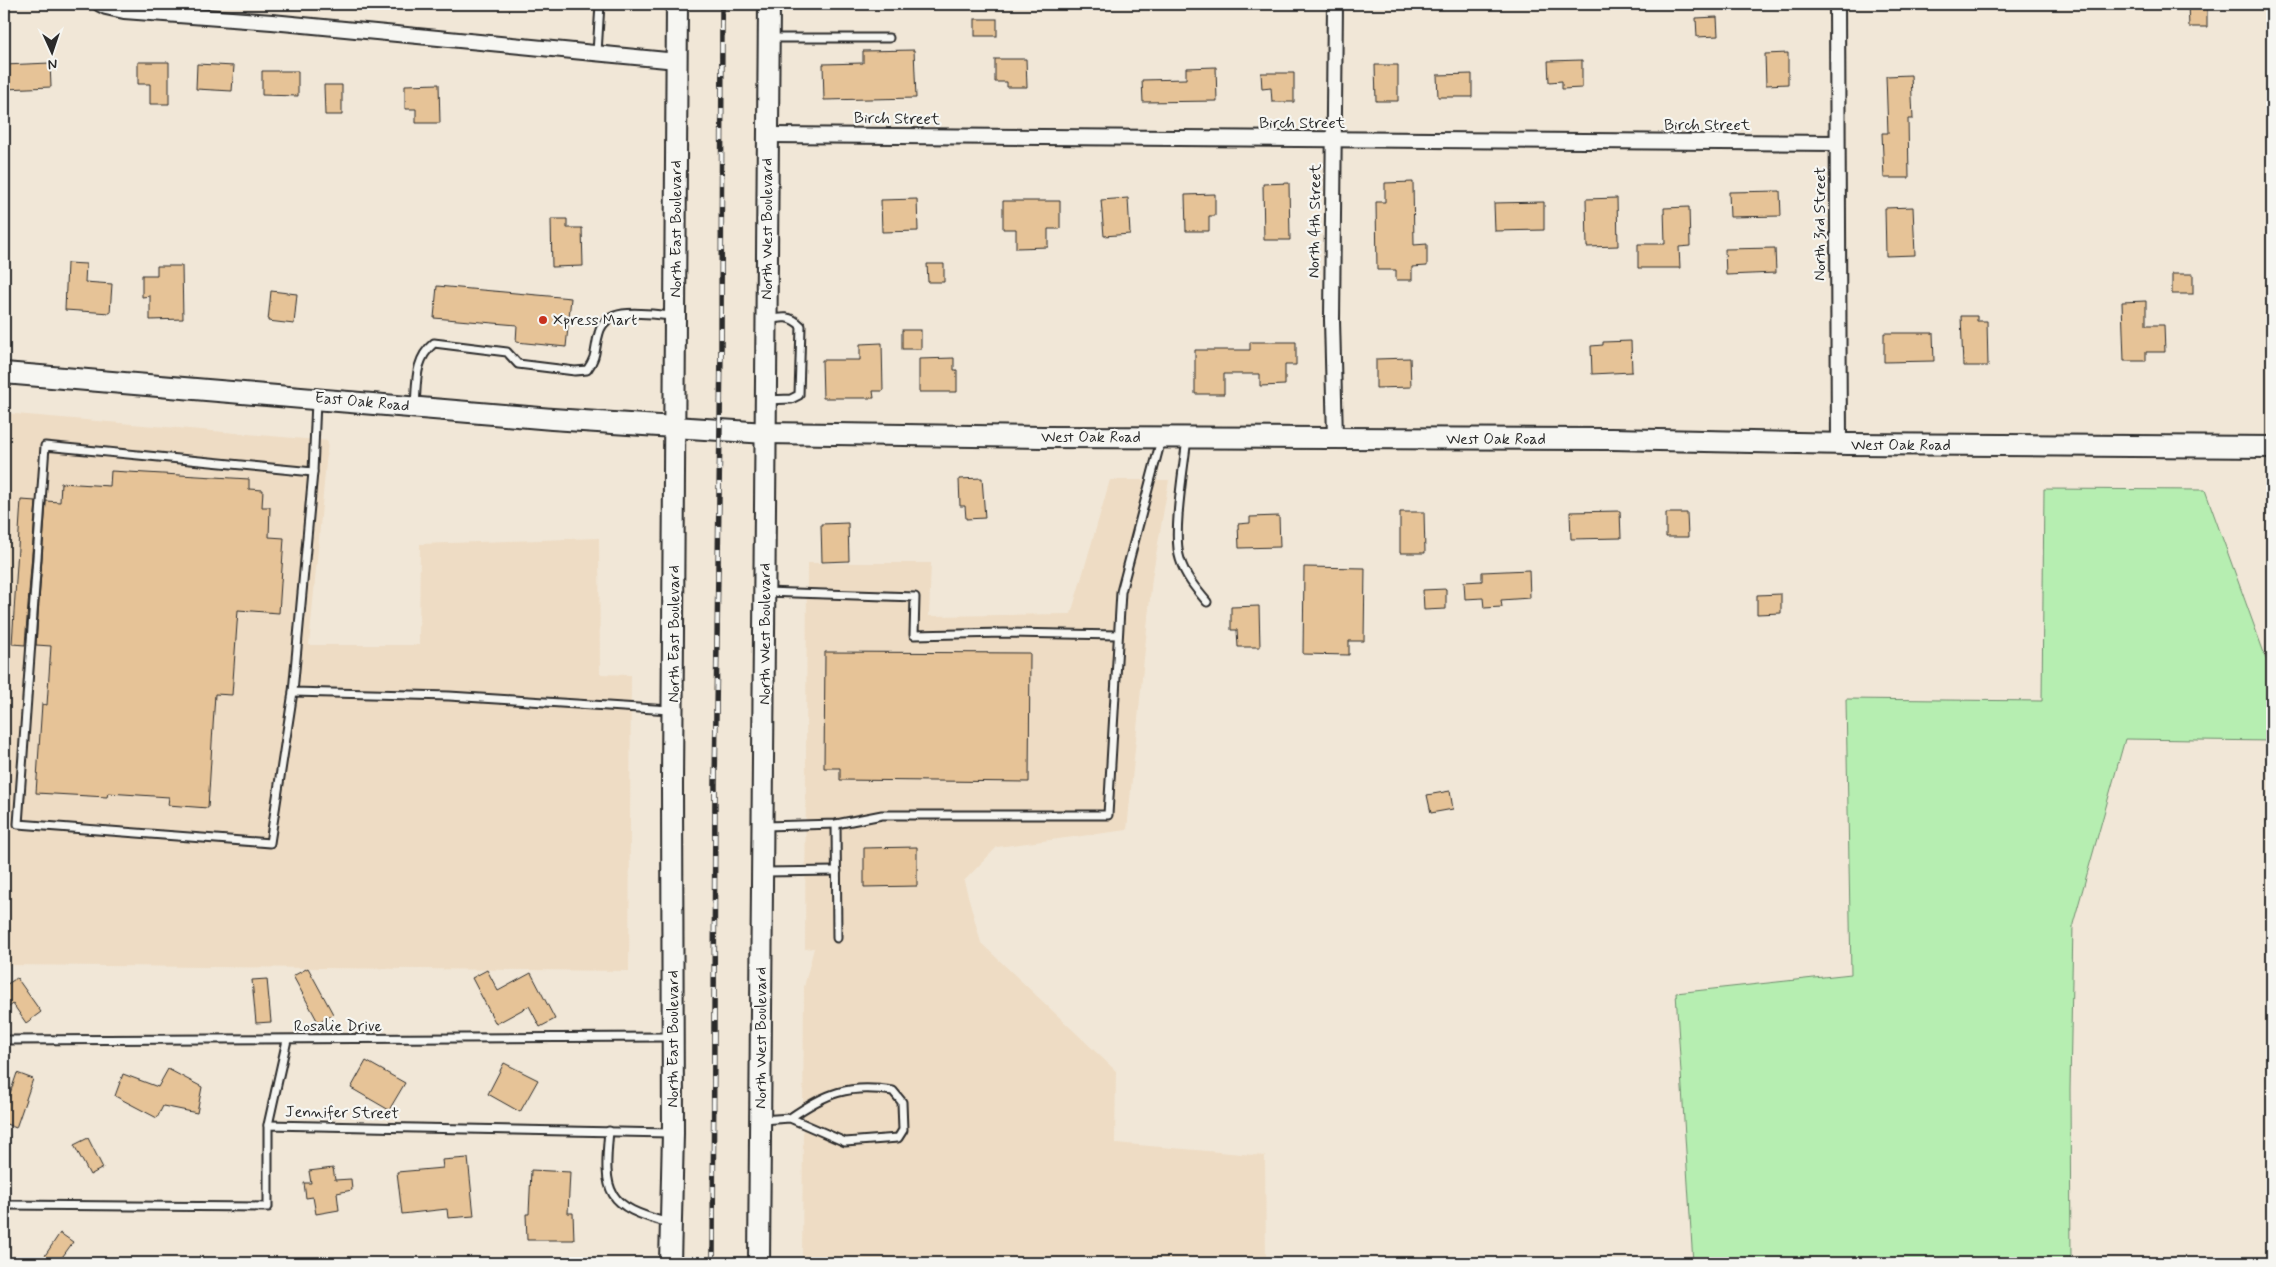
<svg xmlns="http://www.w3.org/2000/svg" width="2276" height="1267" viewBox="0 0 2276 1267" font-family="Mynerve,sans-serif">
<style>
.built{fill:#eedcc4}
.green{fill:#b6eeb1;stroke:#708c6e}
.building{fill:#e6c397;stroke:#2b2b2b}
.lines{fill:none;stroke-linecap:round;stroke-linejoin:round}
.lane-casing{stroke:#2b2b2b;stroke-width:11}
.street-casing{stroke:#2b2b2b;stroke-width:18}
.secondary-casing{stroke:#2b2b2b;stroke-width:24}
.lane{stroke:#f6f6f2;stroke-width:7}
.street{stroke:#f6f6f2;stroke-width:14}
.secondary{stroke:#f6f6f2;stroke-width:20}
.rail-casing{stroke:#2b2b2b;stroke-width:5.5}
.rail{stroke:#f6f6f2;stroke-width:4;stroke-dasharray:11;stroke-linecap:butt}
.poi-dot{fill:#c8321e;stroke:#f6f6f2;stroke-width:2}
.labels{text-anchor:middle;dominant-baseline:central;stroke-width:4.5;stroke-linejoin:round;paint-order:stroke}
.street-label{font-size:16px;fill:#2b2b2b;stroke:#f6f6f2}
.poi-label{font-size:16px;fill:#2b2b2b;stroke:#f6f6f2;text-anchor:start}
</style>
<rect width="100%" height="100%" fill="#f1e7d7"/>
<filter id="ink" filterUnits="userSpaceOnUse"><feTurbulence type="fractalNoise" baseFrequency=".02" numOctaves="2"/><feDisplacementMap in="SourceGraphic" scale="10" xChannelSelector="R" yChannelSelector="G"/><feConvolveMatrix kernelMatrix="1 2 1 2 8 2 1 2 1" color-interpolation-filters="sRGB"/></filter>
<g filter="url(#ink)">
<!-- built -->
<g class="built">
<path d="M 4,413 L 328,441 L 309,645 L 419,645 L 420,544 L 599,538 L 600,674 L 631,675 L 629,971 L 4,965 Z"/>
<path d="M 1110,480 L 1169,480 L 1152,578 L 1127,830 L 997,847 L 964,881 L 981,943 L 1116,1071 L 1115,1143 L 1265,1156 L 1266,1263 L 802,1263 L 804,987 L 814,948 L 805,949 L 807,563 L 931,563 L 929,616 L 1071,614 Z"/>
</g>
<!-- green -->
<path class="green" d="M 2044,489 L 2205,490 L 2268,664 L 2272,664 L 2272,741 L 2125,739 L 2073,924 L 2070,1089 L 2071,1263 L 1693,1263 L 1676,993 L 1851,974 L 1846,699 L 2042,701 Z"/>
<!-- building -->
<g class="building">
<path d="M 2188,4 L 2207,4 L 2207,27 L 2189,27 Z"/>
<path d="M 1717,17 L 1718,36 L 1697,37 L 1696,18 Z"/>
<rect x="975" y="19" width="22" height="17"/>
<path d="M 914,50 L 916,98 L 824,100 L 823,64 L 863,63 L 863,51 Z"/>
<path d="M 1788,53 L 1788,84 L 1766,85 L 1765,54 Z"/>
<path d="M 995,59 L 1026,59 L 1027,87 L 1007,87 L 1007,82 L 995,82 Z"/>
<path d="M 1582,60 L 1582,88 L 1562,89 L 1562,81 L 1549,82 L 1548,61 Z"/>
<path d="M 138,62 L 169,62 L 169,104 L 150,104 L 150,84 L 138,84 Z"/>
<path d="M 50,63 L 51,87 L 5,89 L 4,65 Z"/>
<path d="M 197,64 L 234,66 L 232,91 L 196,89 Z"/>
<path d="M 1375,65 L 1398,65 L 1398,101 L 1376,101 Z"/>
<path d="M 1216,67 L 1217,101 L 1143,102 L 1142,80 L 1186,79 L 1186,68 Z"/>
<path d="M 262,71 L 298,71 L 298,96 L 262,95 Z"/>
<path d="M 1261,73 L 1294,73 L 1294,102 L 1272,102 L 1271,88 L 1262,89 Z"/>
<path d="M 1472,74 L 1472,97 L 1438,97 L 1437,75 Z"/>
<path d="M 1911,75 L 1913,119 L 1908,119 L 1909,178 L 1884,178 L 1882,133 L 1888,133 L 1886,76 Z"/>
<path d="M 439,84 L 440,123 L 416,123 L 416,109 L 405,109 L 405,85 Z"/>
<path d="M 324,85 L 342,85 L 342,115 L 325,115 Z"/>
<path d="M 1413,182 L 1414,245 L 1427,244 L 1427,266 L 1412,267 L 1412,280 L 1396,280 L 1396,270 L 1377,270 L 1376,202 L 1385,202 L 1385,183 Z"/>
<path d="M 1289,183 L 1290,240 L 1264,240 L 1263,184 Z"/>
<path d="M 1780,191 L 1781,216 L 1730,217 L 1729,192 Z"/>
<path d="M 1215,194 L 1215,216 L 1209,216 L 1209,231 L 1186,231 L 1185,195 Z"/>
<path d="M 1128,198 L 1130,234 L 1104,236 L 1101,200 Z"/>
<path d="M 1617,198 L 1618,246 L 1587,247 L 1586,199 Z"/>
<path d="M 917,199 L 918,231 L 882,232 L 881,200 Z"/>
<path d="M 1003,201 L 1060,201 L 1060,229 L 1048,229 L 1048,247 L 1016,248 L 1016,229 L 1003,229 Z"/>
<path d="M 1544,202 L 1544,230 L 1495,231 L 1494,203 Z"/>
<path d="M 1689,207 L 1690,246 L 1679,247 L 1680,268 L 1638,268 L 1638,244 L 1665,244 L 1664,208 Z"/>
<path d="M 1913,207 L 1915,255 L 1886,256 L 1885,208 Z"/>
<path d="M 551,219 L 567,219 L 567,228 L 582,228 L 583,266 L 552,267 Z"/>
<path d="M 1775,248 L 1776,273 L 1726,275 L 1725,249 Z"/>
<path d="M 67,263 L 86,264 L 85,282 L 112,284 L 110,313 L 65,310 Z"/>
<path d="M 927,264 L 944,264 L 944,282 L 928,282 Z"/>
<path d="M 157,266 L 182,266 L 183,319 L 150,320 L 150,296 L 142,297 L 142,275 L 157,275 Z"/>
<rect x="2172" y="274" width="21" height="20"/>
<path d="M 437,286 L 571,298 L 566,347 L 516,342 L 517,325 L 434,318 Z"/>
<path d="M 271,291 L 297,294 L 294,324 L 268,321 Z"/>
<path d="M 2146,301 L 2146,325 L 2164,325 L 2165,352 L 2146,352 L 2146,361 L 2124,361 L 2122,302 Z"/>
<path d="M 1961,316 L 1977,316 L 1977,321 L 1987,321 L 1988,366 L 1963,366 Z"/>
<rect x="902" y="330" width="19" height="19"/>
<path d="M 1884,333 L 1933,333 L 1934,361 L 1884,362 Z"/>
<path d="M 1631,341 L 1632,372 L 1592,374 L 1591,346 L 1603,345 L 1603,342 Z"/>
<path d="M 1250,342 L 1296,342 L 1296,365 L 1285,365 L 1285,385 L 1260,386 L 1260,374 L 1224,374 L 1224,394 L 1195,394 L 1195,350 L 1250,350 Z"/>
<path d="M 882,343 L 883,391 L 873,391 L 874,398 L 823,398 L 822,360 L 860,360 L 860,344 Z"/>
<path d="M 954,358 L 954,370 L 957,370 L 957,392 L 919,392 L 919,359 Z"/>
<path d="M 1410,358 L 1411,387 L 1376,388 L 1376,359 Z"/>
<path d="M 111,471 L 249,479 L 249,489 L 263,490 L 262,507 L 270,507 L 269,537 L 284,538 L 279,613 L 238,610 L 232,695 L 215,694 L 208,808 L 168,805 L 169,797 L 108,793 L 107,797 L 36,793 L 42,704 L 47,705 L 51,646 L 36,645 L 46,501 L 60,502 L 61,483 L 110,486 Z"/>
<path d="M 982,478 L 985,518 L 966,519 L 965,506 L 960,506 L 959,479 Z"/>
<path d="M 21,500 L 36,501 L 25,645 L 12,644 Z"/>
<path d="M 1620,511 L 1621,538 L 1571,539 L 1570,512 Z"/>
<path d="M 1400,512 L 1424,512 L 1425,553 L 1400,553 Z"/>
<path d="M 1666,513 L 1687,513 L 1688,537 L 1666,537 Z"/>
<path d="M 1279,516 L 1280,547 L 1239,548 L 1238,524 L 1250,523 L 1250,517 Z"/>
<path d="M 848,523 L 849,561 L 822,562 L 821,524 Z"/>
<path d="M 1304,567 L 1365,568 L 1364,641 L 1349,641 L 1349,655 L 1303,654 Z"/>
<path d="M 1529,570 L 1530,598 L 1501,600 L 1502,607 L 1484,608 L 1483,598 L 1465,599 L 1464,582 L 1482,581 L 1482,572 Z"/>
<path d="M 1446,589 L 1446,609 L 1424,610 L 1423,590 Z"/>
<path d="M 1781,594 L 1781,613 L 1757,614 L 1757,595 Z"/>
<path d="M 1259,606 L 1260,647 L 1238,647 L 1237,630 L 1231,630 L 1231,607 Z"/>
<path d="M 825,652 L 1030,653 L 1029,782 L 840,780 L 840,768 L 824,768 Z"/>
<path d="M 1450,791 L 1453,809 L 1431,813 L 1427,795 Z"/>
<path d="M 917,847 L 917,886 L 864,887 L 864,848 Z"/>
<path d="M 308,968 L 333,1014 L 318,1022 L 293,976 Z"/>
<path d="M 487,970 L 498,991 L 531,973 L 555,1019 L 540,1027 L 529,1006 L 496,1024 L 472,978 Z"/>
<path d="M 17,978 L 41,1012 L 26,1023 L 13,1004 L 4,1011 L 4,986 Z"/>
<path d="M 267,979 L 271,1022 L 256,1023 L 252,980 Z"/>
<path d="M 366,1061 L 405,1083 L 389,1110 L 351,1088 Z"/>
<path d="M 504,1063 L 538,1080 L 520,1112 L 488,1094 Z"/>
<path d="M 168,1069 L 202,1087 L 197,1113 L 163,1106 L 157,1118 L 115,1096 L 123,1074 L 158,1087 Z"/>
<path d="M 17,1073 L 33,1079 L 16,1128 L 4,1123 L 4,1111 Z"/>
<path d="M 88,1138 L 103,1168 L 90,1175 L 74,1145 Z"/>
<path d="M 468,1158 L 474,1216 L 448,1218 L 447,1209 L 402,1214 L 397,1172 L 443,1168 L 442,1160 Z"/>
<path d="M 333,1168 L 335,1180 L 351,1179 L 352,1190 L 337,1193 L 339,1210 L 316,1214 L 313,1197 L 306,1198 L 304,1183 L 311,1183 L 309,1171 Z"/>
<path d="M 531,1170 L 570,1172 L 568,1213 L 573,1213 L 574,1240 L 527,1240 L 526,1214 L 529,1214 Z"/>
<path d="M 60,1233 L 73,1242 L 58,1263 L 40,1263 Z"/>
</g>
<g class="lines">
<!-- lane casing -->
<g class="lane-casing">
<g id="lane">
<path d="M 770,38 L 889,38"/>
<path d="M 597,53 L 600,4"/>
<path d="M 766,400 L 791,399 L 799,395 L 801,326 C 790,315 782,317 768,320"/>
<path d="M 316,401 L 313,472 L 293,692 L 449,696 L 670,710"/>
<path d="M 415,406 C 417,382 414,360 434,343 L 507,352 L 518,364 L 575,371 L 587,370 C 598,355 594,349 599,333 C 607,304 650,315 673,316"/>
<path d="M 1187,438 C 1184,466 1172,535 1180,559 C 1185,576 1196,589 1207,602"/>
<path d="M 765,592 L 915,597 L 914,635 L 1003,633 L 1118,635"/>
<path d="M 293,692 L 270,843 L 18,824 L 45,446 L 313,472"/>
<path d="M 836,824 L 837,938"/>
<path d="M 765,826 L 836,824 L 882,815 L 1108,815 L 1121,592 L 1161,440"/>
<path d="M 764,872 L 837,871"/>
<path d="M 4,1040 L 670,1037"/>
<path d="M 761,1120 L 790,1118 L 845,1142 L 898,1138 L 903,1130 L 902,1102 L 893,1091 C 848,1084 826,1093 790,1118"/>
<path d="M 268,1125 L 287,1040"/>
<path d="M 609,1131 C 603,1194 606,1206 669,1223"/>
<path d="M 4,1205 L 268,1207 L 268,1125 L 670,1133"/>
</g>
</g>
<!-- street casing -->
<g class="street-casing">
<g id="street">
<path d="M 100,4 L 106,7 L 124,11 L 272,22 L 677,61"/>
<path d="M 1335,4 L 1332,320 L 1335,438"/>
<path d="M 1837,4 L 1839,444"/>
<path d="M 768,135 L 1837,143"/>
</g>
</g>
<!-- secondary casing -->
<g class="secondary-casing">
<g id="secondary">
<path d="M 4,373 L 552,419 L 766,433 L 1043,437 L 1612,439 L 1848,444 L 2272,447"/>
<path d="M 670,1263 L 673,1133 L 672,786 L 677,4"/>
<path d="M 759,1263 L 769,4"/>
</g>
</g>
<!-- lane -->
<use href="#lane" class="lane"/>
<!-- street -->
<use href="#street" class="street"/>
<!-- secondary -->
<use href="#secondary" class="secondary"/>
<!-- rail casing -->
<g class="rail-casing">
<path id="rail" d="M 713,1263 L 715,786 L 721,351 L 722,4"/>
</g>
<!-- rail -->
<use href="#rail" class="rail"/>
</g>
</g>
<!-- markers -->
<circle class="poi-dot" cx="543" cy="320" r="5"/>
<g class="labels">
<!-- street labels -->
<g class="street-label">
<text transform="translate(897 119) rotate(1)">Birch Street</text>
<text x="1302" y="123">Birch Street</text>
<text x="1707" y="125">Birch Street</text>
<text transform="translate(1315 221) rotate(-89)">North 4th Street</text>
<text transform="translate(1820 224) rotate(-90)">North 3rd Street</text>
<text transform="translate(676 229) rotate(-90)">North East Boulevard</text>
<text transform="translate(767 229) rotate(-90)">North West Boulevard</text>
<text transform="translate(362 402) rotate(5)">East Oak Road</text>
<text x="1091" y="437">West Oak Road</text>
<text x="1496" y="439">West Oak Road</text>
<text x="1901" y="445">West Oak Road</text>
<text transform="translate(674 634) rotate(-90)">North East Boulevard</text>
<text transform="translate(765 634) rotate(-90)">North West Boulevard</text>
<text x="338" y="1026">Rosalie Drive</text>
<text transform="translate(761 1038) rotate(-90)">North West Boulevard</text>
<text transform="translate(673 1039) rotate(-90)">North East Boulevard</text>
<text transform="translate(342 1113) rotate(1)">Jennifer Street</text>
</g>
<!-- poi labels -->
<g class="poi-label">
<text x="553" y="320">Xpress Mart</text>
</g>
</g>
<!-- margin -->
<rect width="2276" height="1267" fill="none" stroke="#f6f6f2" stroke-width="20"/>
<rect x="10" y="10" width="2256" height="1247" fill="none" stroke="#2b2b2b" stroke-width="2" filter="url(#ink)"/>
<!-- north arrow -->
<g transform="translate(52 52) rotate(177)" stroke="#f6f6f2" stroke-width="4" paint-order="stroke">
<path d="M0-4L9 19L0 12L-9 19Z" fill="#2b2b2b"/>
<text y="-8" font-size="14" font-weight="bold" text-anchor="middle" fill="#2b2b2b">N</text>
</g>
</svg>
